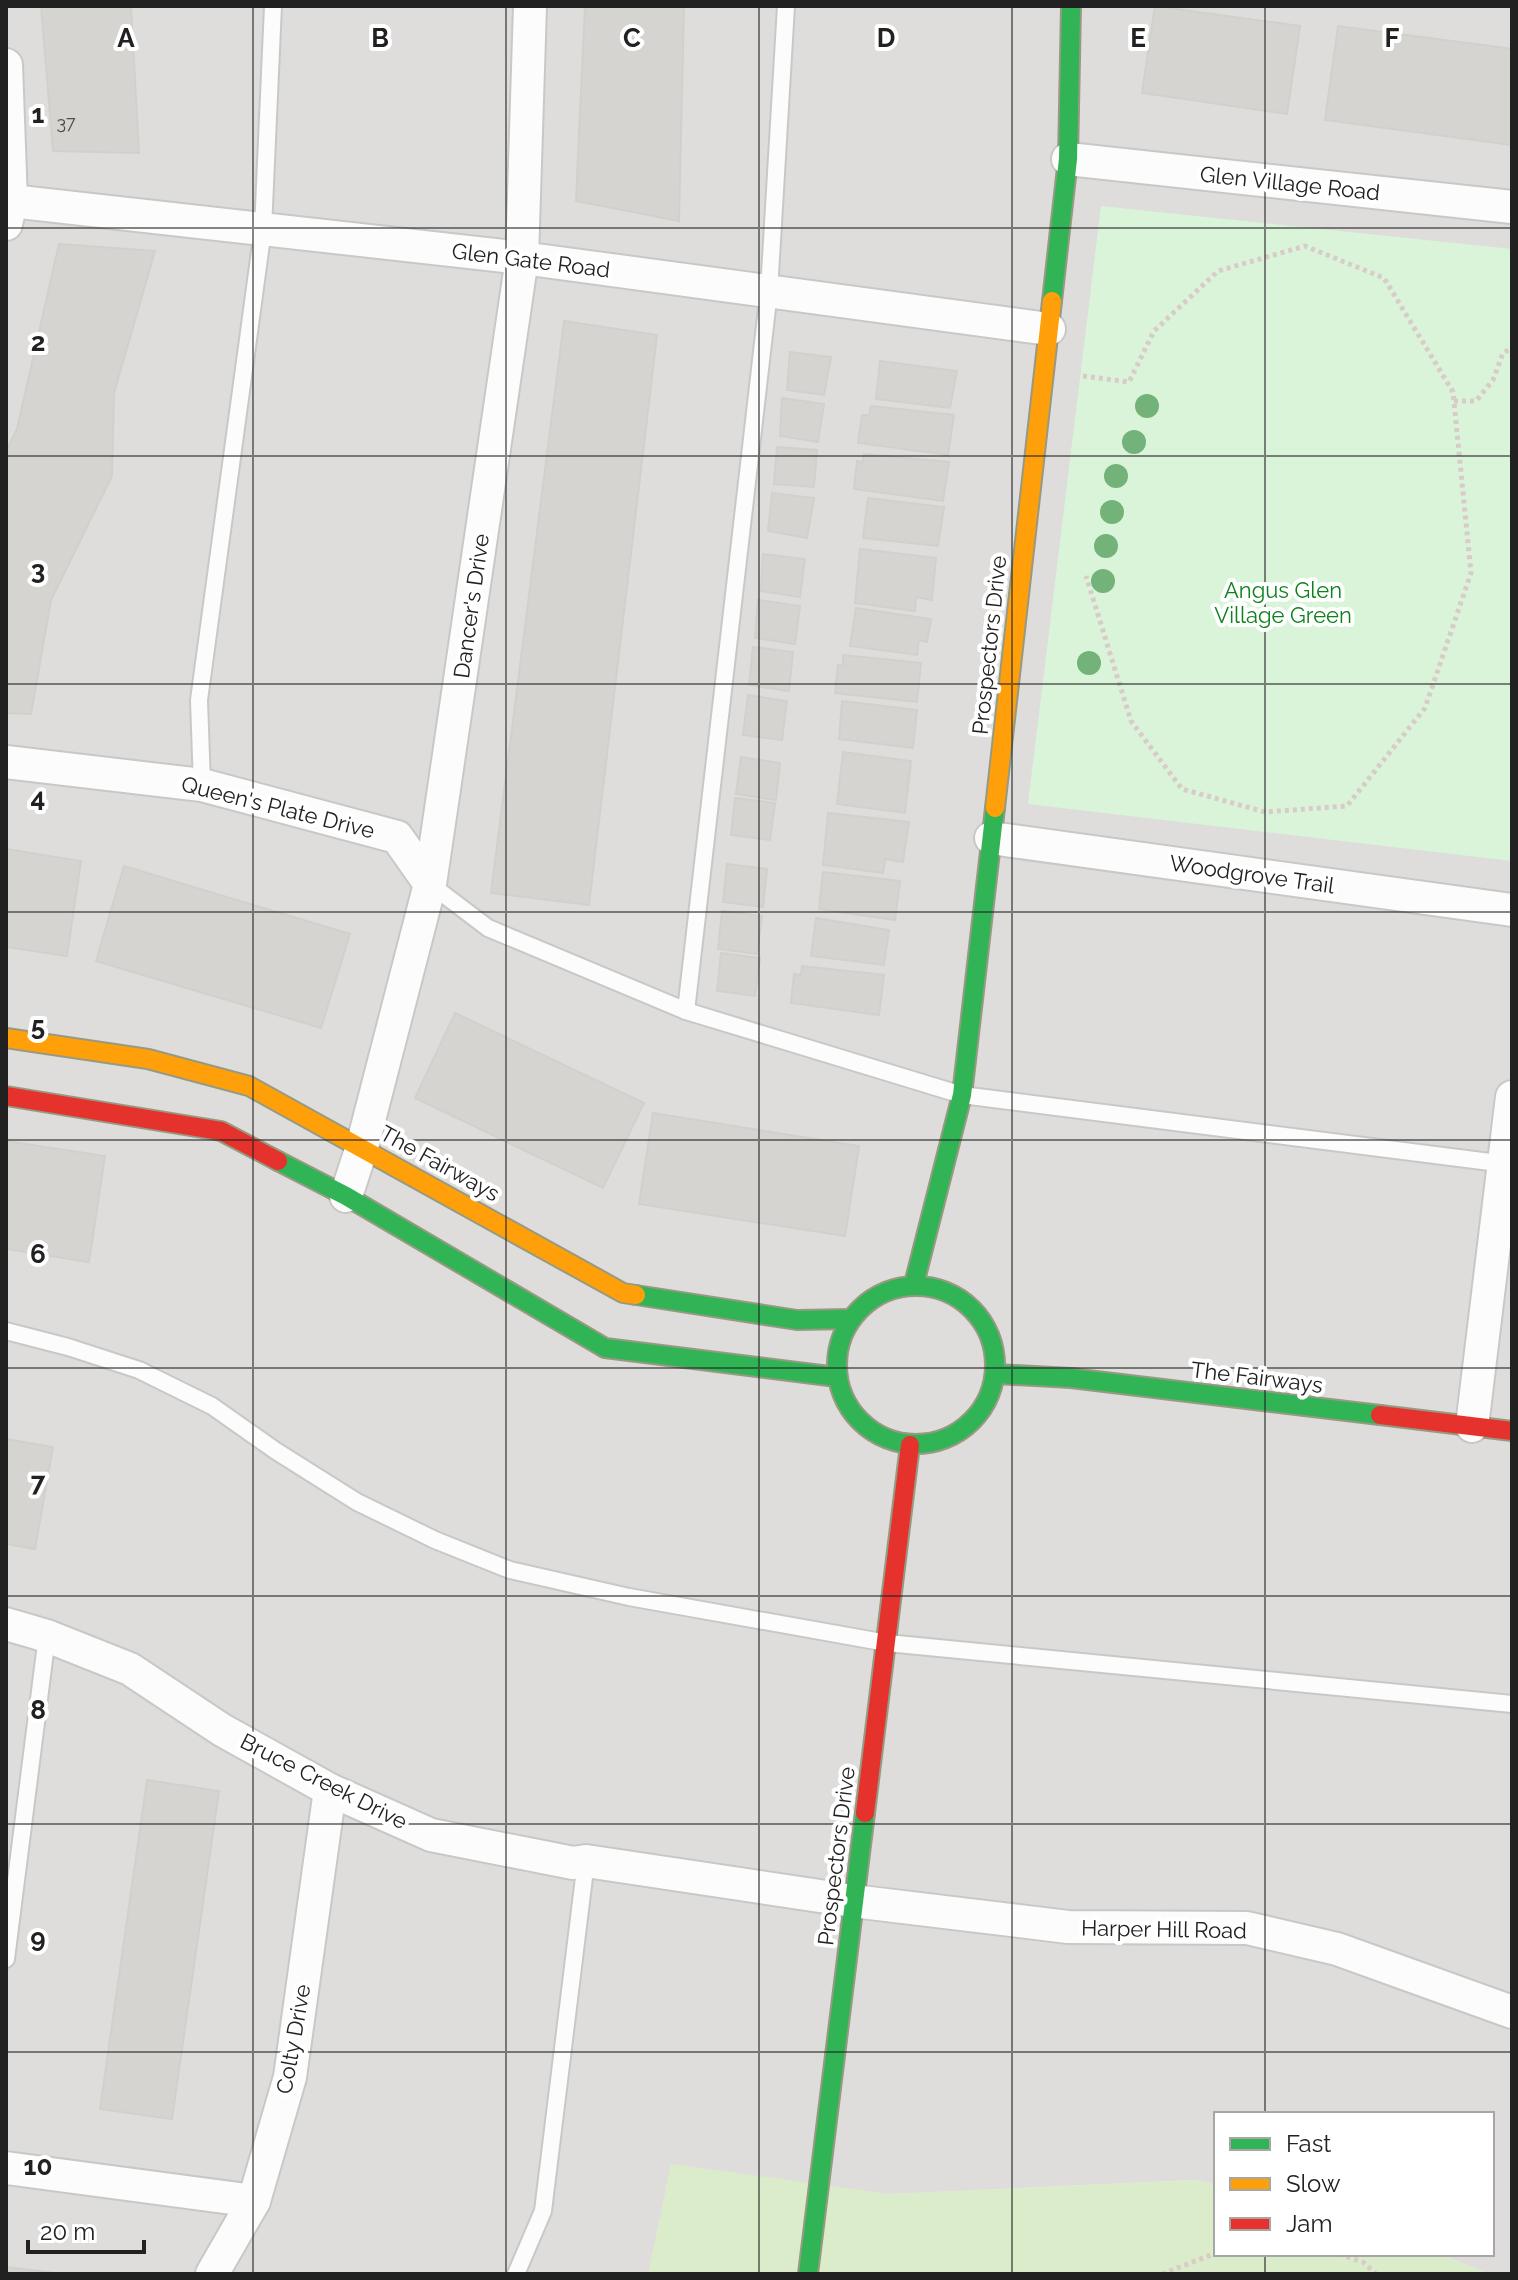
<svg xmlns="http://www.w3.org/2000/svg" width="1518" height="2280" viewBox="0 0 1518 2280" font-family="Raleway,sans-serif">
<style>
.residential{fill:#dedddb}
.grass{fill:#dbecca}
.park{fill:#daf4da}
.building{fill:#d6d4d1;stroke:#d2d0cc;stroke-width:2}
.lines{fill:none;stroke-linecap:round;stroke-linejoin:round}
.lane-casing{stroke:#c8c8c6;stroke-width:20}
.street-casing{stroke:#c8c8c6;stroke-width:36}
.fast-casing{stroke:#979a82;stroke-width:22}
.slow-casing{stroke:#979a82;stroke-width:22}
.jam-casing{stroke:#979a82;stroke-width:22}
.path{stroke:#d8cbc8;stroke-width:5;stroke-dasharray:4 4;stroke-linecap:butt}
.lane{stroke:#fdfcfc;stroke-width:16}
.street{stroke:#fdfcfc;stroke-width:32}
.fast{stroke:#30b455;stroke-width:18}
.slow{stroke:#ff9f0a;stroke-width:18}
.jam{stroke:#e5322d;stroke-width:18}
.tree{fill:#73b278}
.grid{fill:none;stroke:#212121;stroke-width:2;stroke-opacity:0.55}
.labels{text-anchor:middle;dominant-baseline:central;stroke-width:8;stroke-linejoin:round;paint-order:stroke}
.number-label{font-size:18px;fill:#4e4e4d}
.street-label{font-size:22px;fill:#212121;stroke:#fff}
.park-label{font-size:22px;fill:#0e811b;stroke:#fff}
.grid-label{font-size:26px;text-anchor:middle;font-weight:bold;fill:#212121;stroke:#fff;stroke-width:8;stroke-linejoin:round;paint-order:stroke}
</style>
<rect width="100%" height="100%" fill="#efeeea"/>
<!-- residential -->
<path class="residential" d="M 6,6 L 1512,6 L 1512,2274 L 1488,2274 L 1441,2254 L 1492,2254 L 1492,2114 L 1216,2114 L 1216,2185 L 1195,2180 L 891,2194 L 889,2274 L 6,2274 Z"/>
<!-- grass -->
<path class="grass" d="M 671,2164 L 890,2194 L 1195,2180 L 1216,2185 L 1216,2254 L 1441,2254 L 1488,2274 L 648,2274 Z"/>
<!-- park -->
<path class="park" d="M 1101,206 L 1512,249 L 1512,861 L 1028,804 Z"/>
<!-- building -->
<g class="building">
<path d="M 41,6 L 131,6 L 139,153 L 53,151 Z"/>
<path d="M 585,6 L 684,6 L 679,221 L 576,201 Z"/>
<path d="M 1155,6 L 1300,26 L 1287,114 L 1142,93 Z"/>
<path d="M 1338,26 L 1512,49 L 1512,145 L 1325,120 Z"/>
<path d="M 59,244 L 155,251 L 114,393 L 112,476 L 51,600 L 31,714 L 6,713 L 6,451 L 17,429 Z"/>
<path d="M 564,321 L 657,335 L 589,905 L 491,893 Z"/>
<path d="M 790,352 L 831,357 L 824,395 L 787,390 Z"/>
<path d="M 880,361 L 957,371 L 950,408 L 876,399 Z"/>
<path d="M 782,398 L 824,404 L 818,442 L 780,436 Z"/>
<path d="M 871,406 L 954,415 L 948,455 L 858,443 L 862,415 L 869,415 Z"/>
<path d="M 777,447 L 817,450 L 814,487 L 774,484 Z"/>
<path d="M 864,454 L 949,462 L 943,501 L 854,489 L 857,461 L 863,462 Z"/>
<path d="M 772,493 L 814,498 L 807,538 L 768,531 Z"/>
<path d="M 868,498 L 944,507 L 938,546 L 863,538 Z"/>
<path d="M 860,549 L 936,558 L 932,600 L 916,597 L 915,611 L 855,603 Z"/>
<path d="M 763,554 L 805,559 L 800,597 L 761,591 Z"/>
<path d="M 758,600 L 800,606 L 795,644 L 755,638 Z"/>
<path d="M 856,608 L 931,619 L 927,642 L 919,640 L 917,655 L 850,646 Z"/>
<path d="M 753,647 L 793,652 L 789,691 L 749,685 Z"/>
<path d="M 843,655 L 921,663 L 917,702 L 835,693 L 838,665 L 843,666 Z"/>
<path d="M 748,695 L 787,701 L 782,740 L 743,735 Z"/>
<path d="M 842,701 L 917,710 L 913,748 L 839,739 Z"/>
<path d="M 843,752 L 911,761 L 905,813 L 837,804 Z"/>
<path d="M 741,757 L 780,763 L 776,800 L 736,794 Z"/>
<path d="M 735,798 L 775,803 L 770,840 L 731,835 Z"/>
<path d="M 828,813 L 909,822 L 903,862 L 885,859 L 883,873 L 823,865 Z"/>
<path d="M 6,849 L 81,861 L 67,956 L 6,947 Z"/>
<path d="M 727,864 L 767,869 L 763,907 L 723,902 Z"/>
<path d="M 124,866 L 350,934 L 321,1028 L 96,961 Z"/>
<path d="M 823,872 L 900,881 L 895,920 L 819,909 Z"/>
<path d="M 722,911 L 762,916 L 757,954 L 718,949 Z"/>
<path d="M 816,918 L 889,930 L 884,965 L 811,956 Z"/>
<path d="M 721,953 L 760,958 L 755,996 L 717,991 Z"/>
<path d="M 802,966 L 884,975 L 879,1015 L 791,1003 L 794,974 L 801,975 Z"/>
<path d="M 455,1013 L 644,1103 L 603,1188 L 415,1098 Z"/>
<path d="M 653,1113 L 859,1146 L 845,1236 L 639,1204 Z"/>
<path d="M 6,1141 L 105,1156 L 89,1262 L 6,1249 Z"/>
<path d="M 6,1439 L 53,1447 L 35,1549 L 6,1544 Z"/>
<path d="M 147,1780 L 219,1791 L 172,2119 L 100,2109 Z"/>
<path d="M 6,2267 L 64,2274 L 6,2274 Z"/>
</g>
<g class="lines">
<!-- lane casing -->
<g class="lane-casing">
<g id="lane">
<path d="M 202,785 L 199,700 L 263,229 L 273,6"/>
<path d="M 430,884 L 488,928 L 686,1011 L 962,1095 L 1506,1164"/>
<path d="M 686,1011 L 769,291 L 786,6"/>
<path d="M 6,1331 L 68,1347 L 139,1370 L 212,1406 L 276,1451 L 357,1502 L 435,1540 L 510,1570 L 629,1597 L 887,1643 L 1512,1704"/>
<path d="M 6,1959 L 47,1636"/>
<path d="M 516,2274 L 543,2211 L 586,1861"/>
</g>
</g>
<!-- street casing -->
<g class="street-casing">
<g id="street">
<path d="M 6,65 L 11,201 L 6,224"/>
<path d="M 1068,159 L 1512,207"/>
<path d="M 11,201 L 522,258 L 1049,329"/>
<path d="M 6,762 L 202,785 L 397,837 L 430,884"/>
<path d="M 991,838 L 1512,910"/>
<path d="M 346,1196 L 362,1147 L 430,884 L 522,258 L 530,6"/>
<path d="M 1472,1426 L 1512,1097"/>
<path d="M 6,1624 L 47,1636 L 130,1669 L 222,1730 L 330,1790 L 431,1835 L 573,1863 L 586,1861 L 853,1901 L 1068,1927 L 1247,1928 L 1337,1949 L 1512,2012"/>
<path d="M 6,2168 L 254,2201"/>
<path d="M 212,2274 L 254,2201 L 290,2077 L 330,1790"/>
</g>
</g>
<!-- fast casing -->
<g class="fast-casing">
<g id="fast">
<path d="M 1052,301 L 1068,159 L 1071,6"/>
<path d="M 278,1161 L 346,1196 L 605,1348 L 837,1377"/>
<path d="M 914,1284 L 962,1095 L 995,808"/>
<circle cx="916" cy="1365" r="79"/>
<path d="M 636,1295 L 797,1320 L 850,1319"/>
<path d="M 996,1374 L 1071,1378 L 1380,1415"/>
<path d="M 808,2274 L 865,1813"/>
</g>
</g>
<!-- slow casing -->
<g class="slow-casing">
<g id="slow">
<path d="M 995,808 L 1052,301"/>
<path d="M 6,1038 L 148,1059 L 249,1086 L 623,1293 L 636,1295"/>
</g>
</g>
<!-- jam casing -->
<g class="jam-casing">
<g id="jam">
<path d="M 6,1096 L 221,1131 L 278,1161"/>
<path d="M 1380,1415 L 1512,1431"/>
<path d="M 865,1813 L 910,1445"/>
</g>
</g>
<!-- path -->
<g class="path">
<path d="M 1083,376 L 1129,382 L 1154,331 L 1218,271 L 1305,246 L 1384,278 L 1453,392 L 1471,573 L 1425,708 L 1347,806 L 1265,812 L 1182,789 L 1131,721 L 1086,576"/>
<path d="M 1454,401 L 1476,401 L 1493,380 L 1503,353 L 1512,348"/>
<path d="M 1339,2254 L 1363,2262 L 1376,2274"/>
<path d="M 1162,2274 L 1216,2253"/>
</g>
<!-- lane -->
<use href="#lane" class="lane"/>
<!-- street -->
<use href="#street" class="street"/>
<!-- fast -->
<use href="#fast" class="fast"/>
<!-- slow -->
<use href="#slow" class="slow"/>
<!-- jam -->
<use href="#jam" class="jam"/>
</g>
<!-- trees -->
<g class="tree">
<circle cx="1147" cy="406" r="12"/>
<circle cx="1134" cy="442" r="12"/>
<circle cx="1116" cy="476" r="12"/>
<circle cx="1112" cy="512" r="12"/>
<circle cx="1106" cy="546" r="12"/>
<circle cx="1103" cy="581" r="12"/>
<circle cx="1089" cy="663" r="12"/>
</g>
<!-- grid -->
<path class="grid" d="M 253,6 L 253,2274M 506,6 L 506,2274M 759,6 L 759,2274M 1012,6 L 1012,2274M 1265,6 L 1265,2114M 6,228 L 1512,228M 6,456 L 1512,456M 6,684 L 1512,684M 6,912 L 1512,912M 6,1140 L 1512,1140M 6,1368 L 1512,1368M 6,1596 L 1512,1596M 6,1824 L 1512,1824M 6,2052 L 1512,2052M 1265,2254 L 1265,2274"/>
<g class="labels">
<!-- number labels -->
<g class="number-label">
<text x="66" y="122">37</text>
</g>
<!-- street labels -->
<g class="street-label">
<text transform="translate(1290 183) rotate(6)">Glen Village Road</text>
<text transform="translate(531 260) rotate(7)">Glen Gate Road</text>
<text transform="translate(471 606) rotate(-82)">Dancer's Drive</text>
<text transform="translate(989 645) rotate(-84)">Prospectors Drive</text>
<text transform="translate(278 807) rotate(14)">Queen's Plate Drive</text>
<text transform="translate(1252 874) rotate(8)">Woodgrove Trail</text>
<text transform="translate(440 1163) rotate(29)">The Fairways</text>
<text transform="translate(1257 1377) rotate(7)">The Fairways</text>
<text transform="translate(324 1781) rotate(27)">Bruce Creek Drive</text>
<text transform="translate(836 1856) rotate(-83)">Prospectors Drive</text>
<text transform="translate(1164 1929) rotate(1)">Harper Hill Road</text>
<text transform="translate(293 2039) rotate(-80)">Colty Drive</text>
</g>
<!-- park labels -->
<g class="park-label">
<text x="1283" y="590">Angus Glen<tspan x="1283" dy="25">Village Green</tspan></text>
</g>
</g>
<g class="grid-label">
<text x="126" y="47">A</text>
<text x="380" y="47">B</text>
<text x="632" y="47">C</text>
<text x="886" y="47">D</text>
<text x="1138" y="47">E</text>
<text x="1392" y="47">F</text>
<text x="38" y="123">1</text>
<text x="38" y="351">2</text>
<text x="38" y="579">3</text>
<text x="38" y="807">4</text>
<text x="38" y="1035">5</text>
<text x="38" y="1263">6</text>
<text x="38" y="1491">7</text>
<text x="38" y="1719">8</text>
<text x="38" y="1947">9</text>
<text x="38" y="2175">10</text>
</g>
<!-- border -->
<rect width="1518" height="2280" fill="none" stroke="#212121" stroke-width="16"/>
<!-- legend -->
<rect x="1214" y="2112" width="280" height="144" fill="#ffffff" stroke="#a6a6a6" stroke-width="2"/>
<rect x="1230" y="2138" width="40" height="12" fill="#30b455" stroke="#a6a6a6" stroke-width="2"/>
<text x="1286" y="2152" font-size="24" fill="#212121">Fast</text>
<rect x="1230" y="2178" width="40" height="12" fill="#ff9f0a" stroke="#a6a6a6" stroke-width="2"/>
<text x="1286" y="2192" font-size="24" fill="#212121">Slow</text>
<rect x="1230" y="2218" width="40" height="12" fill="#e5322d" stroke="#a6a6a6" stroke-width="2"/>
<text x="1286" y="2232" font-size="24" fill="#212121">Jam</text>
<!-- scale -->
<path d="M28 2240v12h116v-12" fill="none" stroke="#212121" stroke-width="4"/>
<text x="40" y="2240" font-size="24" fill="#212121" stroke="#ffffff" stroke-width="6" paint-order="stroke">20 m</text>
</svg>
